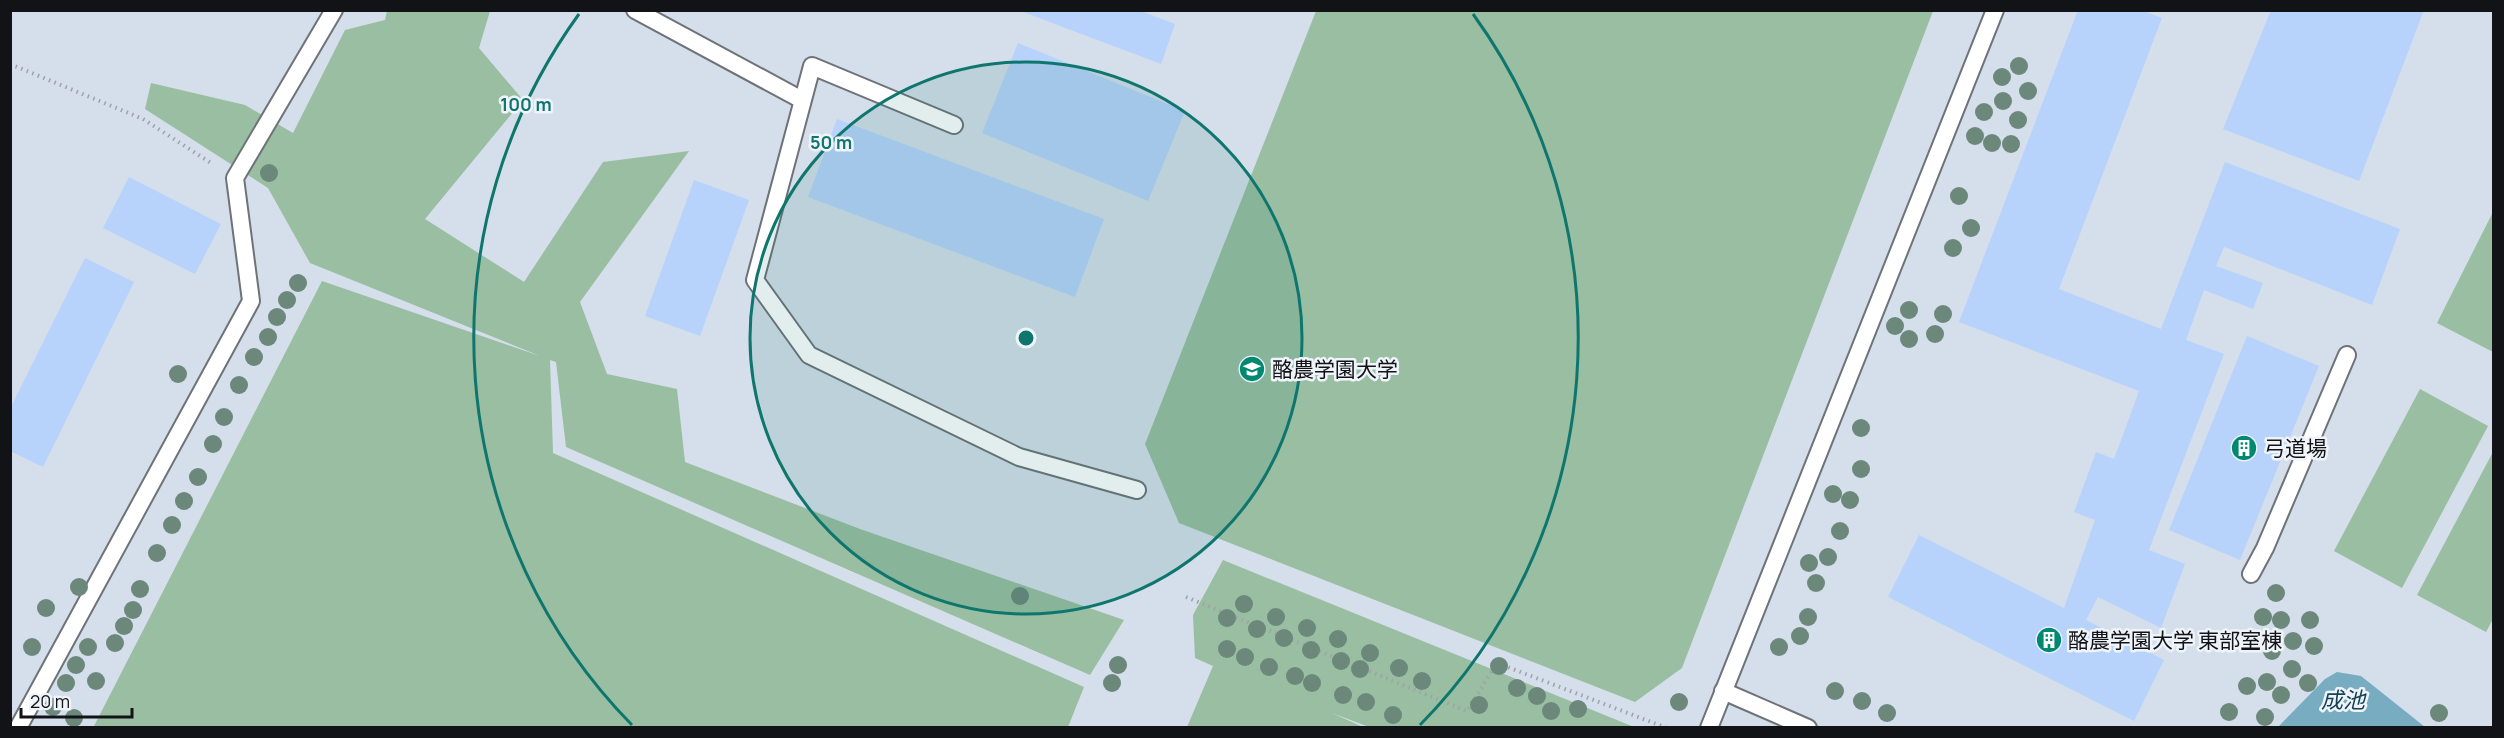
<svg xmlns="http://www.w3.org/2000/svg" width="2504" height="738" viewBox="0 0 2504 738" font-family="Manrope,'Noto Sans JP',sans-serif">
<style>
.built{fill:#d5deeb}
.green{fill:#99bea1}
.water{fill:#77acc1}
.building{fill:#b7d3fb}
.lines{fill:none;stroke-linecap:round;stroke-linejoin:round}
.lane-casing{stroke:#6e7378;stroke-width:20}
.path{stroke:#9fa3a8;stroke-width:4;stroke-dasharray:1.5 4.5;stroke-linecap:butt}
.lane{stroke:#fff;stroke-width:16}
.tree{fill:#6b887a}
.ring{fill:none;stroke:#0f766e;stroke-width:3}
.labels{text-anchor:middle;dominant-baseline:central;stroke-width:5;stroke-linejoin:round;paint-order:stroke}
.poi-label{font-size:21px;fill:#121316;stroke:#eff4fb;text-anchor:start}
.water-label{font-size:22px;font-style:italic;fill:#154353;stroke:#eff4fb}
.centre{fill:#0f766e;stroke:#eff4fb;stroke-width:3}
.ring-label{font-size:18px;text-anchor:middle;font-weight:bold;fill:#0f766e;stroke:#eff4fb;stroke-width:5;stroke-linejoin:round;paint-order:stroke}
</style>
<rect width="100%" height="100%" fill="#e2e7ed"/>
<!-- built -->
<rect class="built" x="11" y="11" width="2482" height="716"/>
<!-- green -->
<g class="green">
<path d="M 387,11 L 490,11 L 479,48 L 523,100 L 425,219 L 524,282 L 603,162 L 689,151 L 580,302 L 607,374 L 677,389 L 685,462 L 860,529 L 1124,620 L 1090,675 L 566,447 L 556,362 L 550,360 L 553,453 L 1084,687 L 1068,727 L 93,728 L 322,281 L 540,356 L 310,263 L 268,188 L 145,109 L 151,83 L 245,105 L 293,133 L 345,30 L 385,20 Z"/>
<path d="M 1316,11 L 1933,11 L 1682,668 L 1635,702 L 1179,523 L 1145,444 Z"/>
<path d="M 2493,212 L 2493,352 L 2437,323 Z"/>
<path d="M 2420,389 L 2488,426 L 2402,588 L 2334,551 Z"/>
<path d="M 2493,452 L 2494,617 L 2486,632 L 2417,595 Z"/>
<path d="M 1223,560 L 1634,727 L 1369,727 L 1332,713 L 1363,727 L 1187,727 L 1213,666 L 1195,658 L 1193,615 Z"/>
</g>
<!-- water -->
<path class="water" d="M 2337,672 L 2361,676 L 2425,727 L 2278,727 L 2325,679 Z"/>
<!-- building -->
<g class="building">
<path d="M 1018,10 L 1138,10 L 1175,24 L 1161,64 Z"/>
<path d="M 2078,10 L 2141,10 L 2162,18 L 2059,289 L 2161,329 L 2225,162 L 2400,229 L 2372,305 L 2224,247 L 2216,266 L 2263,283 L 2253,309 L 2204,290 L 2186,340 L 2224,354 L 2149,550 L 2185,564 L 2161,628 L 2098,597 L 2086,620 L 2164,660 L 2134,721 L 1888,597 L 1919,535 L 2064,608 L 2095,520 L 2074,512 L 2096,452 L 2114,459 L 2139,391 L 1959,322 Z"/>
<path d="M 2271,10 L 2424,10 L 2359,181 L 2223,129 Z"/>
<path d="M 1018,43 L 1185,111 L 1148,201 L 982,133 Z"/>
<path d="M 837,119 L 1104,219 L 1075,297 L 808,197 Z"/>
<path d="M 129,177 L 221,224 L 195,274 L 103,228 Z"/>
<path d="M 694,180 L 749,200 L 700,336 L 645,316 Z"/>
<path d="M 85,258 L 134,282 L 43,467 L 10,451 L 10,409 Z"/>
<path d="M 2247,336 L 2319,366 L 2240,560 L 2169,530 Z"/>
</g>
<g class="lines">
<!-- lane casing -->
<g class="lane-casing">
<g id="lane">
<path d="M 635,10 L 802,100"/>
<path d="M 954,125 L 812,66 L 755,280 L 809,355 L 1019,457 L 1137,490"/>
<path d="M 2251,574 L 2265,548 L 2347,355"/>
<path d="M 1723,691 L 1808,728"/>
<path d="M 18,728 L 251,301 L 235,178 L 334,10"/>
<path d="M 1709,728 L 1995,10"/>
</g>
</g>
<!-- path -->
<g class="path">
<path d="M 10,64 L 143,119 L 211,163"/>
<path d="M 1186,597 L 1467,711 L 1497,663 L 1667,728"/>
</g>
<!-- lane -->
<use href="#lane" class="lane"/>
</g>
<!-- trees -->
<g class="tree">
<circle cx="2019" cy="66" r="9"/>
<circle cx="2002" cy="77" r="9"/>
<circle cx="2028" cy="91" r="9"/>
<circle cx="2003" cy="101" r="9"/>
<circle cx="1984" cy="112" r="9"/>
<circle cx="2018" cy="120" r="9"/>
<circle cx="1975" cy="136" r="9"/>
<circle cx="1992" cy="143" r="9"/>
<circle cx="2011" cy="144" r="9"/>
<circle cx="269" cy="173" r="9"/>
<circle cx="1959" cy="196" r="9"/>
<circle cx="1971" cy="228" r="9"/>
<circle cx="1953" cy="248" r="9"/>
<circle cx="298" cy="283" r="9"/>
<circle cx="287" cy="300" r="9"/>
<circle cx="1909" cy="310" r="9"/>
<circle cx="1943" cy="314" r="9"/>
<circle cx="277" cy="317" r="9"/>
<circle cx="1895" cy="326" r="9"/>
<circle cx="1935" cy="334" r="9"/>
<circle cx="268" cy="337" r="9"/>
<circle cx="1909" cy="339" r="9"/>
<circle cx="254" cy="357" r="9"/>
<circle cx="178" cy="374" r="9"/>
<circle cx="239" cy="385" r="9"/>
<circle cx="224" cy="417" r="9"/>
<circle cx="1861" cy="428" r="9"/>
<circle cx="213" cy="444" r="9"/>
<circle cx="1861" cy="469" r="9"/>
<circle cx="198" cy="477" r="9"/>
<circle cx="1833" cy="494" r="9"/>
<circle cx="1850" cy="500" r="9"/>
<circle cx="184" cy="501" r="9"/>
<circle cx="172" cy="525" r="9"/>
<circle cx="1840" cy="531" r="9"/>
<circle cx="157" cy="553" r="9"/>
<circle cx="1828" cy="557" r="9"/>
<circle cx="1809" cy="563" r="9"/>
<circle cx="1816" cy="583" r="9"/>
<circle cx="79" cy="587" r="9"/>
<circle cx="140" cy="589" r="9"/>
<circle cx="2276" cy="593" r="9"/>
<circle cx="1020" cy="596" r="9"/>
<circle cx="1244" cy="604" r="9"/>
<circle cx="46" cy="608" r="9"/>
<circle cx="133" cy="610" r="9"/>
<circle cx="1276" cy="617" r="9"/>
<circle cx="1808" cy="617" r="9"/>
<circle cx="2263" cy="617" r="9"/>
<circle cx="1227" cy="618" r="9"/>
<circle cx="2281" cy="620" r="9"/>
<circle cx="2310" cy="620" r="9"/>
<circle cx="124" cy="626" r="9"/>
<circle cx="1307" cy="628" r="9"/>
<circle cx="1257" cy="629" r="9"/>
<circle cx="1800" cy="636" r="9"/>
<circle cx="1284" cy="638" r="9"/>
<circle cx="1338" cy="639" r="9"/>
<circle cx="2293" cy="641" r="9"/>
<circle cx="115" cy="643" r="9"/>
<circle cx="2314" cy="646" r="9"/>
<circle cx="32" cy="647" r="9"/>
<circle cx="88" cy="647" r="9"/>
<circle cx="1779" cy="647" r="9"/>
<circle cx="1227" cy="649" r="9"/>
<circle cx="1311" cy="650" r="9"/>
<circle cx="2272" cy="651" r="9"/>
<circle cx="1370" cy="653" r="9"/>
<circle cx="1245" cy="657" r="9"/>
<circle cx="1341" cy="661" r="9"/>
<circle cx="76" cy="665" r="9"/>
<circle cx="1118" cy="665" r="9"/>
<circle cx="1499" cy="666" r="9"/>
<circle cx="1269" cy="667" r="9"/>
<circle cx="1399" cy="668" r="9"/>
<circle cx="1360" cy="669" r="9"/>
<circle cx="2292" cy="669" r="9"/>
<circle cx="1295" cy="676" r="9"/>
<circle cx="96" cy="681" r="9"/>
<circle cx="1422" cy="681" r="9"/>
<circle cx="2267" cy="682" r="9"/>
<circle cx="66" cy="683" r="9"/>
<circle cx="1112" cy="683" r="9"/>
<circle cx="1312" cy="683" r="9"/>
<circle cx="2308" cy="683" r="9"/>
<circle cx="2247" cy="686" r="9"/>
<circle cx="1517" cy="688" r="9"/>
<circle cx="1835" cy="691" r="9"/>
<circle cx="1343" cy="695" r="9"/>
<circle cx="2281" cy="695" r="9"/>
<circle cx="1537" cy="696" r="9"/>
<circle cx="1862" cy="701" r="9"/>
<circle cx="1366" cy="702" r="9"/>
<circle cx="1679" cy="702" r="9"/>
<circle cx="1479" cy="705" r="9"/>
<circle cx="53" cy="707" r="9"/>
<circle cx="1578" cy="709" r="9"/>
<circle cx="1551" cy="711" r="9"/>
<circle cx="2229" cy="712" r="9"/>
<circle cx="1887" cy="713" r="9"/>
<circle cx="2439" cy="713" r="9"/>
<circle cx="1393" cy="715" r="9"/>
<circle cx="2265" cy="717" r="9"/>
<circle cx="74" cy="718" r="9"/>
</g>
<!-- distance rings -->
<circle cx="1026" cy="338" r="276" fill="#0f766e" fill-opacity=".12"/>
<g class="ring">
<circle cx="1026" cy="338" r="276"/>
<path d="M632 725A552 552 0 0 1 579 14M1473 14A552 552 0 0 1 1420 725"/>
</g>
<!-- icons -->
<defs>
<g id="university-disc" transform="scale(1.35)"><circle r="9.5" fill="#008970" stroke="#eff4fb"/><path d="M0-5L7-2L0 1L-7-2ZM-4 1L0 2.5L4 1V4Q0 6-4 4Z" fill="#fff"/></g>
<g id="building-disc" transform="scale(1.35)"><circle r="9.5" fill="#008970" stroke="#eff4fb"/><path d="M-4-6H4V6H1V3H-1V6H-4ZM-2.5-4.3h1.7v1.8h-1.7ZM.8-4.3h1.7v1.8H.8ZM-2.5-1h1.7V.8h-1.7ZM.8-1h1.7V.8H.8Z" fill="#fff"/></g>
</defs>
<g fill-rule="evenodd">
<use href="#university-disc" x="1252" y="369"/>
<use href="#building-disc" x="2244" y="448"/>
<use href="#building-disc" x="2049" y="640"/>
</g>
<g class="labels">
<!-- poi labels -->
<g class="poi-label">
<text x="1272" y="369">酪農学園大学</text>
<text x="2264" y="448">弓道場</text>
<text x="2068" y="640">酪農学園大学 東部室棟</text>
</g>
<!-- water labels -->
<g class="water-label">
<text x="2343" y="700">成池</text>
</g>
</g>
<circle cx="1026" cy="338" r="9" class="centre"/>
<g class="ring-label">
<text x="526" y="111">100 m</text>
<text x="831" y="149">50 m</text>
</g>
<!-- border -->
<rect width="2504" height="738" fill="none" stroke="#121316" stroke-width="24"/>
<!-- scale -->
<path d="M21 708v9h111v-9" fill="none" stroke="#121316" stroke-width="3"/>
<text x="30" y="708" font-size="18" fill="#121316" stroke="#eff4fb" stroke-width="4.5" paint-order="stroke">20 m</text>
</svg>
